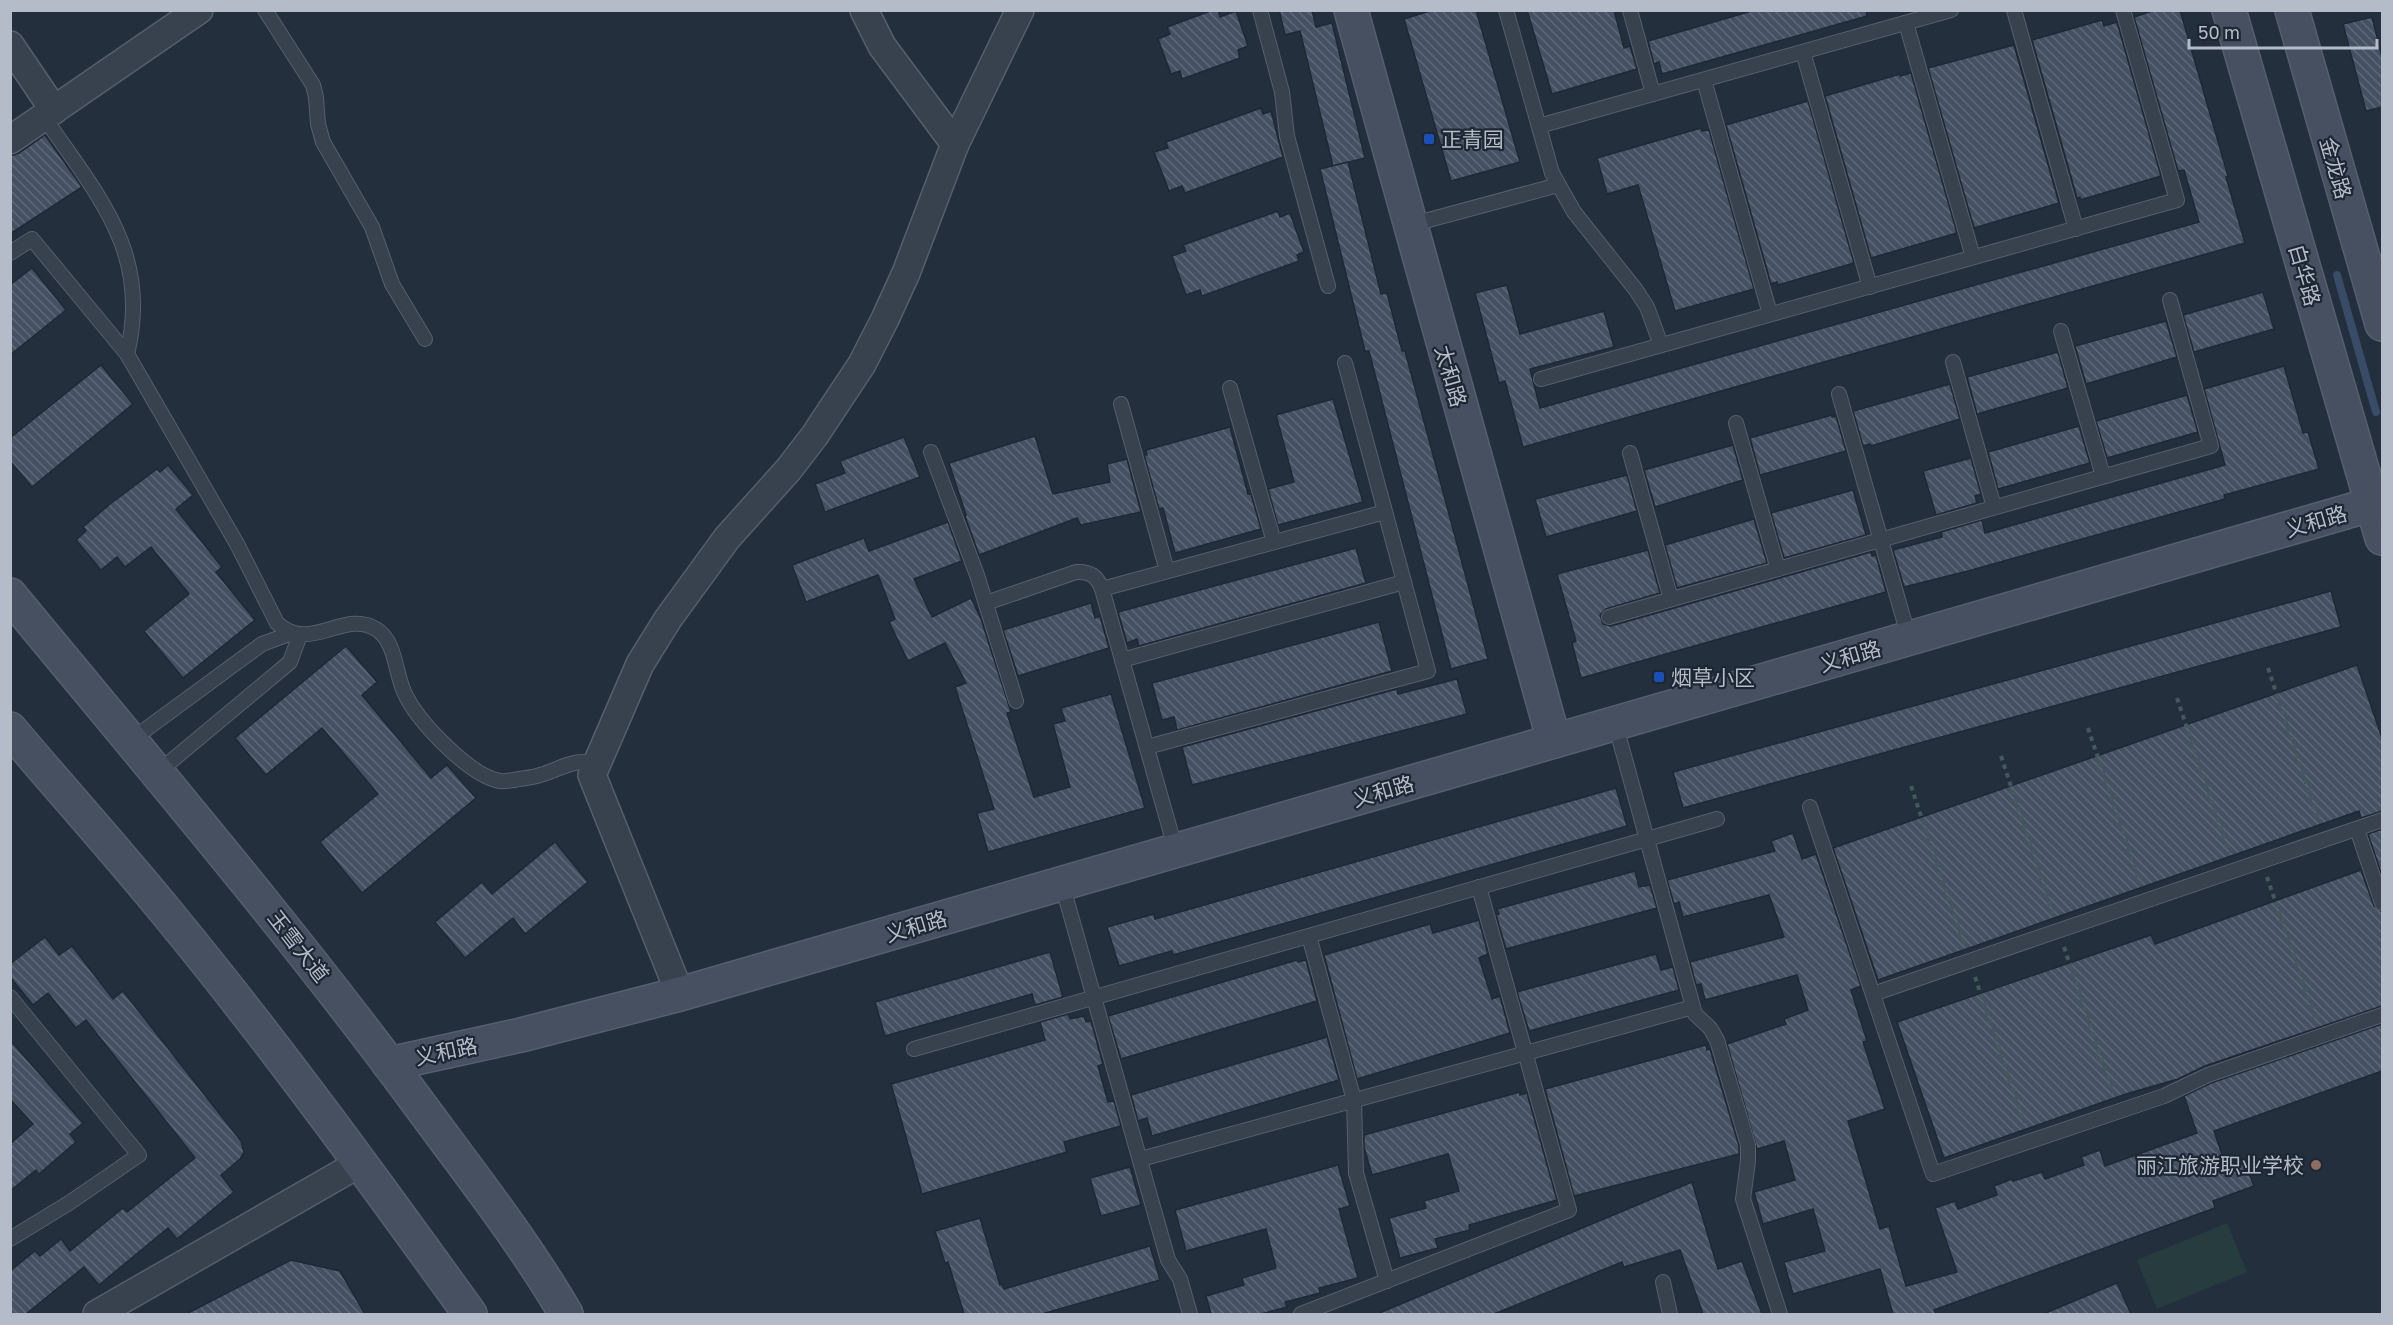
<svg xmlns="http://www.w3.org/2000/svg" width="2393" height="1325" viewBox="0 0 2393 1325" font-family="'Golos Text','Noto Sans SC',sans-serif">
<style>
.garden{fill:#263c3f}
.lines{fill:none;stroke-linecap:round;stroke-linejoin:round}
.stream{stroke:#394c67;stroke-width:8}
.building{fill:url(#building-back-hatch);stroke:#1f2835;stroke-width:1.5}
.lane-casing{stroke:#565f6c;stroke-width:16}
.street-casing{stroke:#565f6c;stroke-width:30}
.secondary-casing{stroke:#565f6c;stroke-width:36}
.path{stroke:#44595c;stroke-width:4;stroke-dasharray:4.5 4.5;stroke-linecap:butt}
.lane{stroke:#38414e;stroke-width:14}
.street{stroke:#38414e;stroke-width:27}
.secondary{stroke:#465061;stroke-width:33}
.transit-dot{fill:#1a4fb4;stroke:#1d2633;stroke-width:2}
.education-dot{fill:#8d6e63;stroke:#1d2633;stroke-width:2}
.labels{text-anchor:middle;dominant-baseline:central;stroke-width:4.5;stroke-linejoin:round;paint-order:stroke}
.poi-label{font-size:21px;fill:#b4bcc9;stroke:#1d2633;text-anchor:start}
.street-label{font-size:21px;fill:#b4bcc9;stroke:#1d2633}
</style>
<defs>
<pattern id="building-back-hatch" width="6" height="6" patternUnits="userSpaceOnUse" patternTransform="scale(1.5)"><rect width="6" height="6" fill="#455162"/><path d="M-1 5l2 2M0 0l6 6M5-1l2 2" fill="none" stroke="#5d6877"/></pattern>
</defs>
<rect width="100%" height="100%" fill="#242f3e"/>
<!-- garden -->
<path class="garden" d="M 2227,1223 L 2247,1272 L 2157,1309 L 2137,1260 Z"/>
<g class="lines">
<!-- stream -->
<path class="stream" d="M 2337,275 L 2376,412"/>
</g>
<!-- building -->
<g class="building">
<path d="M 1213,10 L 1218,10 L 1220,17 L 1236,11 L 1248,46 L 1238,50 L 1240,58 L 1182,79 L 1180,71 L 1171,74 L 1158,39 L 1170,34 L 1167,27 Z"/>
<path d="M 1279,10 L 1312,10 L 1316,27 L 1332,23 L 1365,158 L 1333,166 L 1300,31 L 1285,35 Z"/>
<path d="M 1433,10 L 1476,10 L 1520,162 L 1451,181 L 1404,19 Z"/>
<path d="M 1527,10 L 1614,10 L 1624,48 L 1630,46 L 1637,69 L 1552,94 Z"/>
<path d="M 1755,10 L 1866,10 L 1867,16 L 1662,74 L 1659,62 L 1654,64 L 1648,41 Z"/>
<path d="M 2155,10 L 2180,10 L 2228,176 L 2226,177 L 2245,243 L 1523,447 L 1505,381 L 1499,383 L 1475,293 L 1507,285 L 1520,334 L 1604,311 L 1614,347 L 1530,369 L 1540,408 L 2199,222 L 2184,170 L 2178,171 L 2134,17 Z"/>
<path d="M 2372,17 L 2382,57 L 2382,107 L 2366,111 L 2343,24 Z"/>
<path d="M 2102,20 L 2104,26 L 2117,22 L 2161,176 L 2080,200 L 2080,197 L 2077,198 L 2032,40 Z"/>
<path d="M 2014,45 L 2059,203 L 1974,228 L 1928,68 Z"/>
<path d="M 1911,73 L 1957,233 L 1871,258 L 1825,96 L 1900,74 L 1900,76 Z"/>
<path d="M 1808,101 L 1854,263 L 1778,285 L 1777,282 L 1771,284 L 1726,125 Z"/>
<path d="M 1261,108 L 1263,114 L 1271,111 L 1283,157 L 1185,193 L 1182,186 L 1169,191 L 1154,152 L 1168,148 L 1166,142 Z"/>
<path d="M 1701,128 L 1702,131 L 1709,130 L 1754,289 L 1675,311 L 1638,185 L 1607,194 L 1597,158 Z"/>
<path d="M 45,135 L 82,187 L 10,234 L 10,156 L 19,153 Z"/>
<path d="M 1348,162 L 1381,294 L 1387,293 L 1402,351 L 1405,351 L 1488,659 L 1451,669 L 1369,351 L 1365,351 L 1320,169 Z"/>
<path d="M 1278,211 L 1280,217 L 1290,213 L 1304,252 L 1297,255 L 1299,261 L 1202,296 L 1200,290 L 1186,295 L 1172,256 L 1186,251 L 1183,245 Z"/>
<path d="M 32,268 L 66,310 L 10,355 L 10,285 Z"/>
<path d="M 2263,292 L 2274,329 L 2194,352 L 2183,315 Z"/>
<path d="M 2166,321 L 2177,357 L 2086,384 L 2075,346 Z"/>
<path d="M 2058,352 L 2068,388 L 1977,414 L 1967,377 Z"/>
<path d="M 101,365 L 133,404 L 32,487 L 10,461 L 10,438 Z"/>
<path d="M 2284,366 L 2303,433 L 2308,432 L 2319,469 L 2224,495 L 2225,499 L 1968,571 L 1904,587 L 1893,550 L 1942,537 L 1941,532 L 1982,520 L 1985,533 L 2225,465 L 2204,389 Z"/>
<path d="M 1950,384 L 1960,419 L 1871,446 L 1870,444 L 1863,446 L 1853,411 Z"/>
<path d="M 2187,395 L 2198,432 L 2107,458 L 2096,421 Z"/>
<path d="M 1333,399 L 1363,502 L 1278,525 L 1268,489 L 1294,482 L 1276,415 Z"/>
<path d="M 1832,415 L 1832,417 L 1836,416 L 1846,451 L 1760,475 L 1750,438 Z"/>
<path d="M 2079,426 L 2090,463 L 1998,489 L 1988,452 Z"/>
<path d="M 1230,427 L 1248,494 L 1251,494 L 1261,529 L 1175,553 L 1163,508 L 1159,509 L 1144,455 L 1147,455 L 1146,450 Z"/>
<path d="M 1035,436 L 1053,494 L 1110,482 L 1107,464 L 1127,459 L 1141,512 L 1081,525 L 1077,518 L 979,555 L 965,516 L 966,515 L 949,463 Z"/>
<path d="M 904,437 L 920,477 L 825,512 L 815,484 L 845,473 L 840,461 Z"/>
<path d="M 1733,445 L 1743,480 L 1655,507 L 1644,470 Z"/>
<path d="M 1971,458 L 1981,494 L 1975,496 L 1977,503 L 1936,515 L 1923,471 Z"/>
<path d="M 168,465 L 193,495 L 176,509 L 222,567 L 216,572 L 255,620 L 183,678 L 144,631 L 189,594 L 151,547 L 125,567 L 117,557 L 101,570 L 76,540 L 86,531 L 83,527 L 110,504 L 157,469 L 160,472 Z"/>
<path d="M 1627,475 L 1637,511 L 1546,537 L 1535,499 Z"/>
<path d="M 1853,490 L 1866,535 L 1784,558 L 1771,513 Z"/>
<path d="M 1754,519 L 1767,563 L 1677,588 L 1665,545 Z"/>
<path d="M 948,522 L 962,561 L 914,579 L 932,617 L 971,598 L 981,619 L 1011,712 L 1007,713 L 1034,797 L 1070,787 L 1053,724 L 1065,721 L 1061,708 L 1111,694 L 1145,808 L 988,852 L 977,813 L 994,809 L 955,687 L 966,683 L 945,643 L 908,661 L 889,622 L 895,619 L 878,575 L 806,602 L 792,565 L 864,538 L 869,551 Z"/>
<path d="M 1356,548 L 1366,583 L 1139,646 L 1137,639 L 1127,643 L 1118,612 Z"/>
<path d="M 1648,550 L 1660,593 L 1606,609 L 1600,615 L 1603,624 L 1611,626 L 1871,552 L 1872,556 L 1876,555 L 1886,592 L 1581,678 L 1572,643 L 1576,641 L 1557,574 Z"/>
<path d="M 2331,591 L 2341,627 L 1683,808 L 1673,772 Z"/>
<path d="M 1091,603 L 1095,618 L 1100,616 L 1109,648 L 1018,676 L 1003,630 Z"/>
<path d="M 1379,622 L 1392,671 L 1177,730 L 1174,717 L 1162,720 L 1152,683 Z"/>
<path d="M 346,646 L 377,682 L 362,695 L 431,778 L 447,765 L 476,798 L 362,893 L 320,842 L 378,794 L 322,728 L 266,775 L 235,738 Z"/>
<path d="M 2357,665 L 2382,738 L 2382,811 L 2361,818 L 2359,811 L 1878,980 L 1833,848 Z"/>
<path d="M 1457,679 L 1467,714 L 1192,785 L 1182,747 L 1397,689 L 1398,694 Z"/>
<path d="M 1616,788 L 1627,826 L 1173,955 L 1172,951 L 1119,966 L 1107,927 L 1154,914 L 1155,919 Z"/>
<path d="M 2382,829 L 2382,876 L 2368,834 Z"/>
<path d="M 1793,833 L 1802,859 L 1816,854 L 1861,986 L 1851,990 L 1867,1041 L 1863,1042 L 1885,1109 L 1848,1121 L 1880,1229 L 1889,1226 L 1906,1286 L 1957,1272 L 1935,1208 L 1955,1201 L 1958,1209 L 1997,1195 L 1994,1186 L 2012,1179 L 2013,1181 L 2042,1172 L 2045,1179 L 2084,1165 L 2081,1157 L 2100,1150 L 2105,1166 L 2197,1133 L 2184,1096 L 2211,1083 L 2382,1024 L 2382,1071 L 2214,1131 L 2227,1169 L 2245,1163 L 2254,1186 L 2213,1201 L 2215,1208 L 1934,1310 L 1936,1314 L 1893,1314 L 1880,1269 L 1793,1294 L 1784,1262 L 1825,1251 L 1813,1209 L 1763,1224 L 1754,1192 L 1795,1180 L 1784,1141 L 1757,1149 L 1727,1044 L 1786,1024 L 1784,1019 L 1808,1010 L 1797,975 L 1705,1000 L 1701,984 L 1696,985 L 1690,962 L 1784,937 L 1769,895 L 1683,917 L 1679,902 L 1674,904 L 1667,880 L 1775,851 L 1771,841 Z"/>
<path d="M 555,842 L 588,882 L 525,934 L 513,918 L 465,958 L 435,922 L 482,882 L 492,894 Z"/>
<path d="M 2361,870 L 2374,906 L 2382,912 L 2382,1006 L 2205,1066 L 2178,1079 L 2126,1094 L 1944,1158 L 1897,1022 L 2151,935 L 2155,944 Z"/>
<path d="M 1635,871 L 1639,887 L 1650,885 L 1657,908 L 1506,949 L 1496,915 L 1499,914 L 1497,909 Z"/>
<path d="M 1479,920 L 1488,954 L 1479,958 L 1492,999 L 1500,996 L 1510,1033 L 1357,1079 L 1324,955 L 1430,924 L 1433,933 Z"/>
<path d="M 45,937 L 59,955 L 72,946 L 113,999 L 123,991 L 241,1141 L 244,1152 L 240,1159 L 221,1175 L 234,1192 L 177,1239 L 168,1228 L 99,1285 L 84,1267 L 26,1314 L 10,1314 L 10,1271 L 35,1251 L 40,1256 L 61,1239 L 70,1251 L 123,1208 L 127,1212 L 195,1158 L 86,1020 L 76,1028 L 48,993 L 33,1005 L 10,977 L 10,964 Z"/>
<path d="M 1050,952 L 1063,997 L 1035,1005 L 1032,994 L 885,1036 L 875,1002 Z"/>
<path d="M 1656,954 L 1661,970 L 1673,967 L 1679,990 L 1529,1031 L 1517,992 Z"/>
<path d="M 1297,960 L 1298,962 L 1306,960 L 1317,1001 L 1121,1059 L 1108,1016 Z"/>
<path d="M 1068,1014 L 1070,1019 L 1084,1016 L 1086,1022 L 1091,1021 L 1103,1064 L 1098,1066 L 1108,1102 L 1114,1101 L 1121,1126 L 1064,1142 L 1067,1152 L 922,1194 L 891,1084 L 1045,1040 L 1040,1022 Z"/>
<path d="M 1327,1037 L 1339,1080 L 1152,1136 L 1147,1118 L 1138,1121 L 1131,1095 Z"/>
<path d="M 10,1040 L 83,1123 L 70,1134 L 76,1142 L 39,1174 L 36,1170 L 10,1191 L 10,1144 L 33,1124 L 10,1099 Z"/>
<path d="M 1706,1045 L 1707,1050 L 1710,1049 L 1739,1146 L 1739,1154 L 1574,1196 L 1545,1089 Z"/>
<path d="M 1520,1092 L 1520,1095 L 1527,1093 L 1557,1200 L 1469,1225 L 1470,1230 L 1435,1239 L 1438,1248 L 1400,1258 L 1389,1218 L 1426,1208 L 1424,1201 L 1459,1191 L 1448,1154 L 1372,1175 L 1364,1147 L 1364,1135 Z"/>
<path d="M 1338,1165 L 1350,1206 L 1339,1209 L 1358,1278 L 1319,1288 L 1320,1293 L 1285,1302 L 1287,1307 L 1261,1314 L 1211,1314 L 1206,1296 L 1244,1285 L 1242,1278 L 1276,1268 L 1266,1229 L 1186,1251 L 1175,1210 Z"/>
<path d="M 1130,1167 L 1141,1205 L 1101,1216 L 1090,1178 Z"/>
<path d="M 1692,1182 L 1718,1269 L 1742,1261 L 1762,1314 L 1703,1314 L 1680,1250 L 1624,1267 L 1622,1262 L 1494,1314 L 1377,1314 Z"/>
<path d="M 980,1218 L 1000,1285 L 1002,1284 L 1004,1289 L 1150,1246 L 1160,1280 L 1042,1314 L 964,1314 L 948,1262 L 945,1263 L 935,1231 Z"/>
<path d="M 291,1260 L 340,1271 L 365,1314 L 186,1314 Z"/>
<path d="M 2117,1283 L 2131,1314 L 2043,1314 Z"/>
</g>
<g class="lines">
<!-- lane casing -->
<g class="lane-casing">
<g id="lane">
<path d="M 265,10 L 313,85 L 316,97 L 318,124 L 323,142 L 372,227 L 392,284 L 425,339"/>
<path d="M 1260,10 L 1282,92 L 1287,136 L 1328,286"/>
<path d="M 1506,10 L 1552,173 L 1574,212 L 1636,290 L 1647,307 L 1661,345"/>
<path d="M 1630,10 L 1653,94"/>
<path d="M 2014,10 L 2076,229"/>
<path d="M 1906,23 L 1973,257"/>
<path d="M 1803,52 L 1870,287"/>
<path d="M 1704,80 L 1770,314"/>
<path d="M 44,117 C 97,195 152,253 127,354"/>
<path d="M 1539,126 L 1951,10"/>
<path d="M 1410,225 L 1558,185"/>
<path d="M 10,253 L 32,239 L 127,354 L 237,544 L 277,623 C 310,654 344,609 376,629 C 398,643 394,676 407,698 C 421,724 470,776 500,781 C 504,782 510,780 514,780 C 522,778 532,778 540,775 C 552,772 563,765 575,763 C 582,761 590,762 597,762"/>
<path d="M 2061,331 L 2103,476"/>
<path d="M 1953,362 L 1994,507"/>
<path d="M 1541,379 L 2177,200 L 2123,10"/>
<path d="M 1230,388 L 1274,542"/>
<path d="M 1839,394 L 1909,638"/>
<path d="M 1121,404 L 1167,571"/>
<path d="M 1736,423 L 1778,569"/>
<path d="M 931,452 L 977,575 L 1016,701"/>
<path d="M 1630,453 L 1671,599"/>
<path d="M 986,603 L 1076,572 C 1090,571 1097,576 1102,589"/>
<path d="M 1609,617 L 2211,446 L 2170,300"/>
<path d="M 1122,660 L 1404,582"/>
<path d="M 1615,723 L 1695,1014 L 1710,1028 L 1717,1040 L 1748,1145 L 1748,1161 L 1743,1199 L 1780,1314"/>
<path d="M 130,741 L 262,644 L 292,633"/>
<path d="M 1147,747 L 1428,671 L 1345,363"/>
<path d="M 157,773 L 290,662 L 300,635"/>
<path d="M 1810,807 L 1933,1174 L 2164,1096 L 2208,1075 L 2382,1015"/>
<path d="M 2357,829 L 2382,903"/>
<path d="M 1176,851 L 1102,589 L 1385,512"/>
<path d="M 1062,884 L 1168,1260 L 1180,1279 L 1190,1314"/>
<path d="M 1309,936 L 1354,1100 L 1356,1173 L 1387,1281"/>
<path d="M 1873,994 L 2382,820"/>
<path d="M 10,997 L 139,1155 L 69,1203 L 10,1239"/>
<path d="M 914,1049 L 1717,819"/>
<path d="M 1141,1159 L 1693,1007"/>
<path d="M 1663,1282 L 1670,1314"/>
<path d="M 1301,1314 L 1569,1210 L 1479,887"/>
</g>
</g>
<!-- street casing -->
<g class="street-casing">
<g id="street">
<path d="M 864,10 L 882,46 L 955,144"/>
<path d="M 10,45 L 54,110"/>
<path d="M 10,140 L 199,10"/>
<path d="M 680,994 L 592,775 L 640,664 L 668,619 L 727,538 L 789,469 L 815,435 L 862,364 L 885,319 L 906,273 L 955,144 L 1020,10"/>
<path d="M 97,1314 L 360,1163"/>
</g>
</g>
<!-- secondary casing -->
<g class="secondary-casing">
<g id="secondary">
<path d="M 1351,10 L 1554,741"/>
<path d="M 2229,10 L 2382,538"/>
<path d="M 2292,10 L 2382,324"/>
<path d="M 10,595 C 150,765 292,931 422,1108 C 472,1176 524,1242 566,1314"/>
<path d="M 10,729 C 64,793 120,855 172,919 C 277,1047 374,1181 470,1314"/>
<path d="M 389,1064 L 521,1035 L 680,994 L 2373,504"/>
</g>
</g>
<!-- path -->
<g class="path">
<path d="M 2268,668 L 2319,822"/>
<path d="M 2177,698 L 2229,853"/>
<path d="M 2088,728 L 2140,883"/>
<path d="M 2001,756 L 2053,914"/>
<path d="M 1911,786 L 1964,944"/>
<path d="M 2267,877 L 2315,1018"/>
<path d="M 2064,947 L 2113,1094"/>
<path d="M 1975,977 L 2024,1123"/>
</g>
<!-- lane -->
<use href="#lane" class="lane"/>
<!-- street -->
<use href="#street" class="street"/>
<!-- secondary -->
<use href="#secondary" class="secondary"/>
</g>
<!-- markers -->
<g class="transit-dot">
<rect x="1423" y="133" width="12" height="12" rx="3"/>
<rect x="1653" y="671" width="12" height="12" rx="3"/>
</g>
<circle class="education-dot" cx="2316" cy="1165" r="6"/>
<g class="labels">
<!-- poi labels -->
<g class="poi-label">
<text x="1441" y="139">正青园</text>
<text x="1671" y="677">烟草小区</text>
<text x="2304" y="1165" text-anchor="end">丽江旅游职业学校</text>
</g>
<!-- street labels -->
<g class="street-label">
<text transform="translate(2336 168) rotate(74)">金龙路</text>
<text transform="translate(2305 275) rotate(74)">白华路</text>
<text transform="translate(1451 376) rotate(74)">太和路</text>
<text transform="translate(2316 521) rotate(-16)">义和路</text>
<text transform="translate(1850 656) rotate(-16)">义和路</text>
<text transform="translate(1383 791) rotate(-16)">义和路</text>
<text transform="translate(916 926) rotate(-16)">义和路</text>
<text transform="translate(299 946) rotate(52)">玉雪大道</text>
<text transform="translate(446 1051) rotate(-12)">义和路</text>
</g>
</g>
<!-- border -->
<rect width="2393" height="1325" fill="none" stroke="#b4bcc9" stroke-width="24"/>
<!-- scale -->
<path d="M2189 39v9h188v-9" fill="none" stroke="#b4bcc9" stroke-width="3"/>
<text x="2198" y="39" font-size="18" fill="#b4bcc9" stroke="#1d2633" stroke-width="4.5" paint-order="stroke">50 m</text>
</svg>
